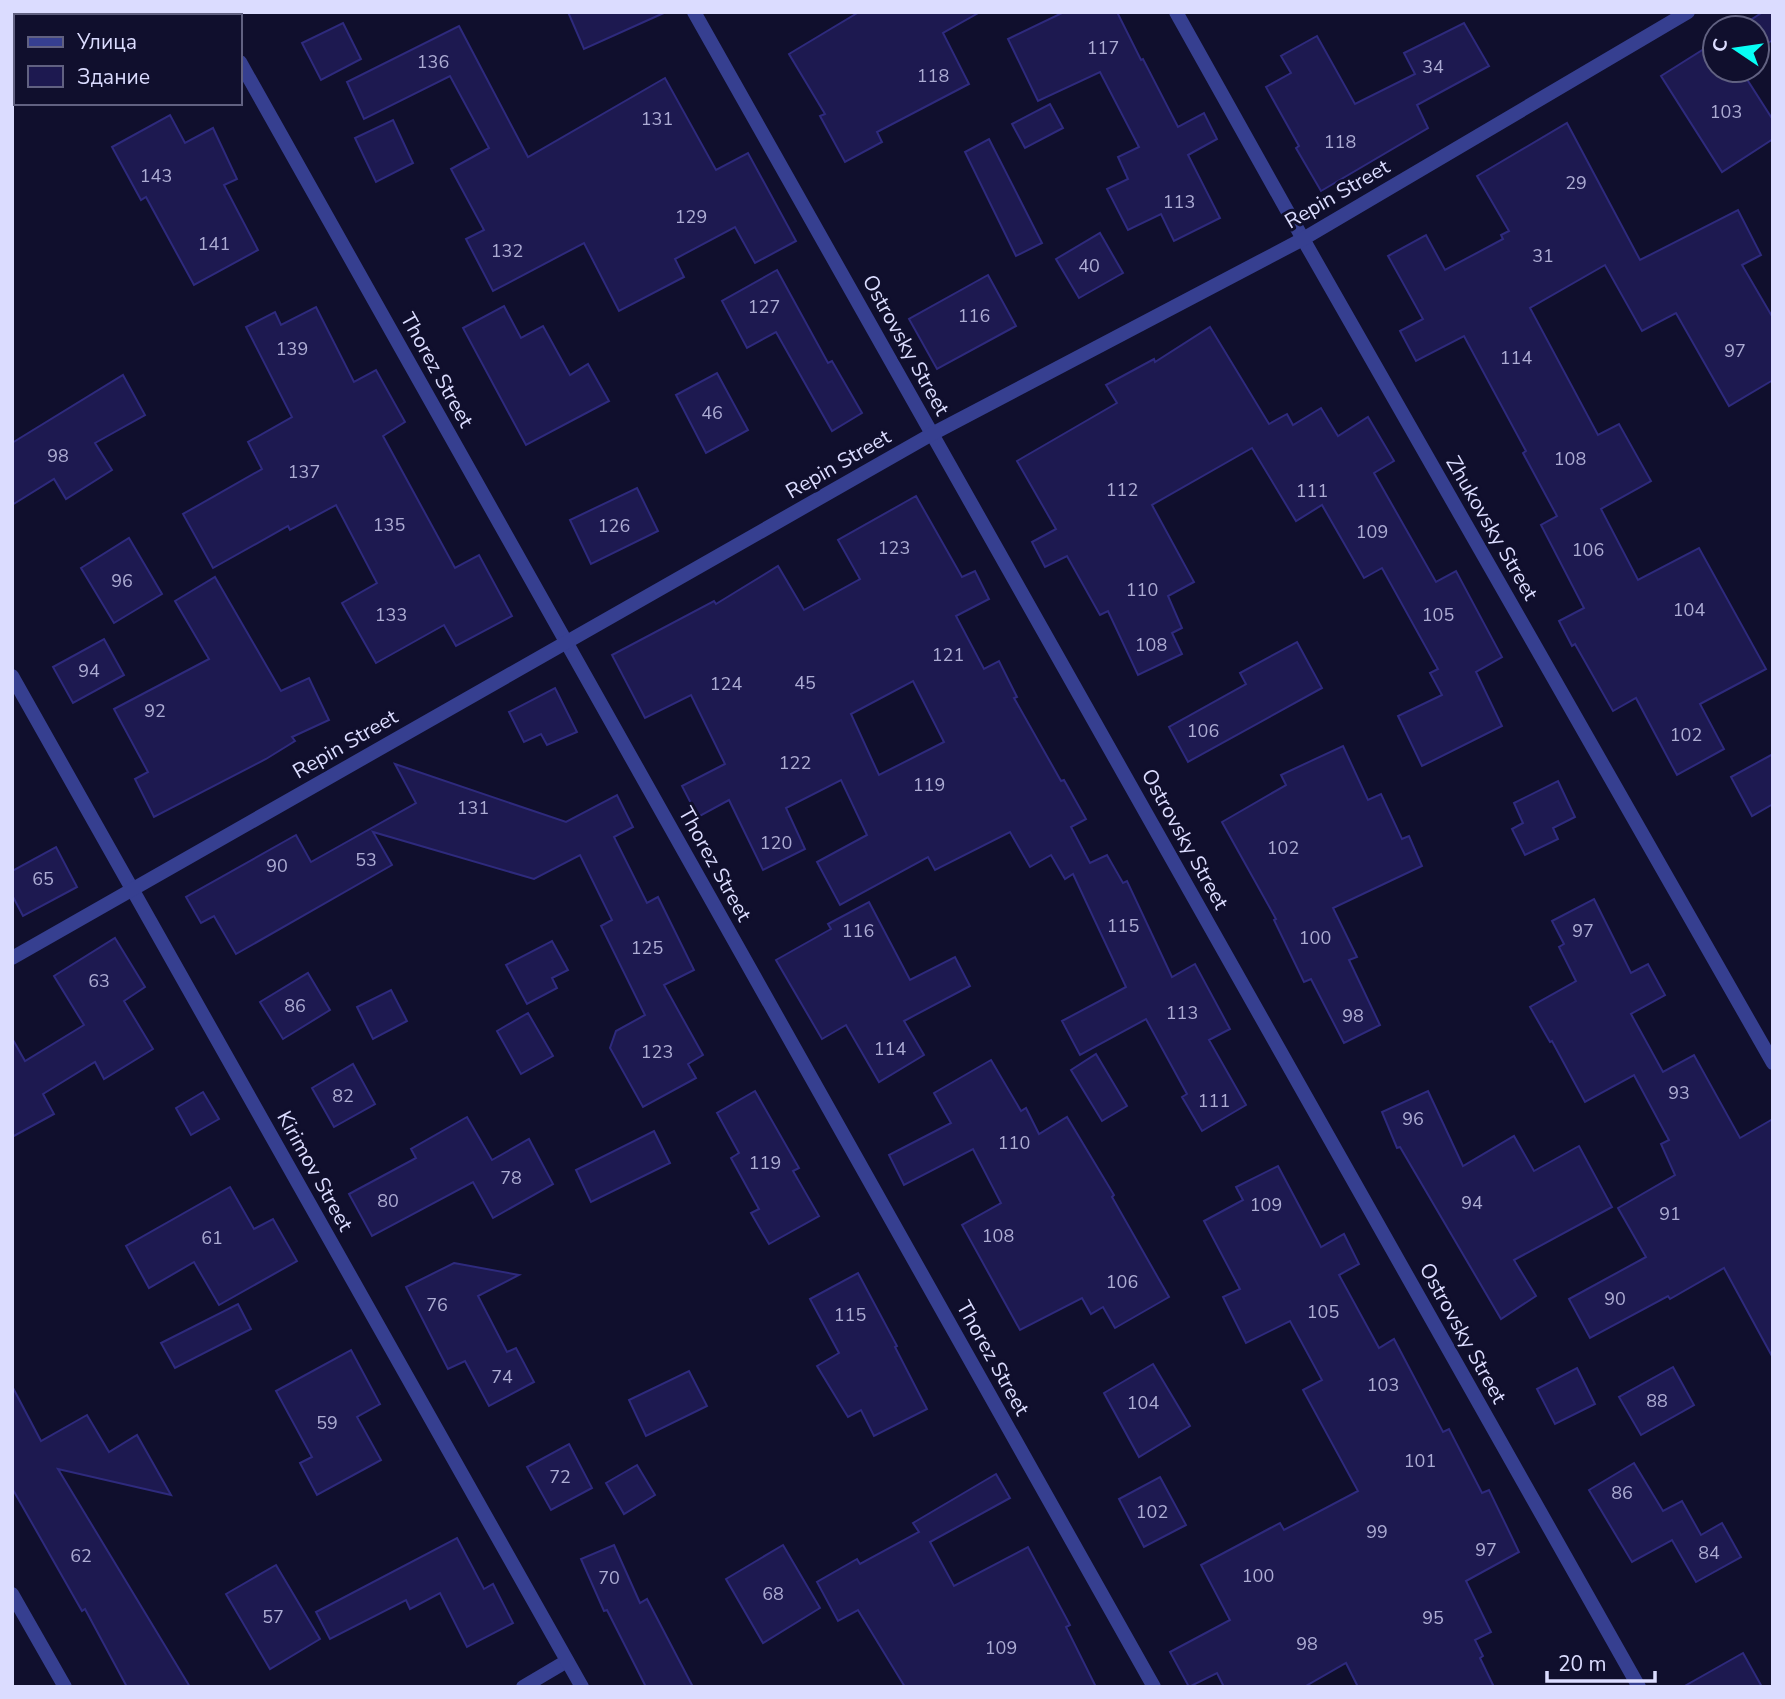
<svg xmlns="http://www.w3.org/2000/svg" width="1785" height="1699" viewBox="0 0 1785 1699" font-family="'Nunito Sans',sans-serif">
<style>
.building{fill:#1d1950;stroke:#2e2a7d;stroke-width:2;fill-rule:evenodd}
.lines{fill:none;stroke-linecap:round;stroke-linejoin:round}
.lane{stroke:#363f90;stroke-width:14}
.street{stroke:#363f90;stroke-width:14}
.labels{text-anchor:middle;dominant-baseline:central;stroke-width:6;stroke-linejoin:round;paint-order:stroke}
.number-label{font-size:18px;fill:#acabd3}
.street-label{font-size:21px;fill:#dbdcff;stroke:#100f2d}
</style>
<rect width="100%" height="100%" fill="#100f2d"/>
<!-- building -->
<g class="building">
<path d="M 568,12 L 666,12 L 584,49 Z"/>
<path d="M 859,12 L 980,12 L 943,33 L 969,84 L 877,132 L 882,142 L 845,162 L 820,116 L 825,114 L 789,54 Z"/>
<path d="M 1064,12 L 1117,12 L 1141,60 L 1143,59 L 1178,127 L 1204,113 L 1217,139 L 1188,155 L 1220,218 L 1174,241 L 1161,214 L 1128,230 L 1107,189 L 1128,179 L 1118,157 L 1139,147 L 1100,72 L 1038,101 L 1008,39 Z"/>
<path d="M 1763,12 L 1773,12 L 1773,40 L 1757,49 L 1757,28 L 1738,28 Z"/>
<path d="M 343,23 L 361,59 L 321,80 L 302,43 Z"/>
<path d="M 1464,23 L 1489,66 L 1417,105 L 1428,128 L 1321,191 L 1296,148 L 1299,146 L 1266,87 L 1291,73 L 1281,56 L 1317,36 L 1355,104 L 1415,74 L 1404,53 Z"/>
<path d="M 459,26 L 528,157 L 665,78 L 716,170 L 748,153 L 796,241 L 755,263 L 735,227 L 675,259 L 684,277 L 619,311 L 584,243 L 493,291 L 466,239 L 484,230 L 451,169 L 489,148 L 450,76 L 364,119 L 347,82 Z"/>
<path d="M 1715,42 L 1715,70 L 1741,70 L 1773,120 L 1773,139 L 1722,172 L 1661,76 Z"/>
<path d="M 1050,104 L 1063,128 L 1025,148 L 1012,124 Z"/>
<path d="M 170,115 L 185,143 L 213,128 L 237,179 L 224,185 L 258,250 L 194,285 L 146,197 L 141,200 L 112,147 Z"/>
<path d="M 393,120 L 413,163 L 376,182 L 355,138 Z"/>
<path d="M 1567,123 L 1640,260 L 1738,210 L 1761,255 L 1742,265 L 1773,318 L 1773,380 L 1729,406 L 1676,313 L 1642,331 L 1605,265 L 1530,308 L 1598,435 L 1619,424 L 1651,481 L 1601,509 L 1638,580 L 1699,548 L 1766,669 L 1700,704 L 1724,749 L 1677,775 L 1636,698 L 1613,711 L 1575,644 L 1572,646 L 1559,621 L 1584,608 L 1541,525 L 1557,516 L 1523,453 L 1526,451 L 1464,336 L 1416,361 L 1400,331 L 1423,319 L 1388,256 L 1426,235 L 1445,270 L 1503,239 L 1501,235 L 1509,231 L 1477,176 Z"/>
<path d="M 989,139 L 1042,243 L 1016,256 L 965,152 Z"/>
<path d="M 1100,233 L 1123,273 L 1079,298 L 1056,259 Z"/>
<path d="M 777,270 L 828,363 L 832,361 L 862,413 L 832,431 L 776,332 L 747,348 L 722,301 Z"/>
<path d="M 988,275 L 1016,326 L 937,369 L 909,319 Z"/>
<path d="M 504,306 L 521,338 L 543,326 L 570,375 L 588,364 L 609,401 L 526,445 L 463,328 Z"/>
<path d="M 316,307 L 354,382 L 376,370 L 405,422 L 383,436 L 455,568 L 479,555 L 512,616 L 456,646 L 444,625 L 376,663 L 342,603 L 377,583 L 336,505 L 290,530 L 288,526 L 213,568 L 183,514 L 262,469 L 248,442 L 292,417 L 246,327 L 275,312 L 281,325 Z"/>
<path d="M 1210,327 L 1269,424 L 1287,414 L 1293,425 L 1321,408 L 1338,436 L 1368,417 L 1394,461 L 1374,473 L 1436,582 L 1456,571 L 1502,657 L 1476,672 L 1502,726 L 1422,766 L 1398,716 L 1442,695 L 1430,673 L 1438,669 L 1382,568 L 1364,578 L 1322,505 L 1296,521 L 1252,448 L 1152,505 L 1194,582 L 1168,596 L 1182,628 L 1172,633 L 1182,654 L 1138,675 L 1108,611 L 1100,615 L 1067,556 L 1045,567 L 1032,542 L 1056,529 L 1017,461 L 1117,403 L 1106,385 L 1154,359 L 1155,362 Z"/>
<path d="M 717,373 L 748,430 L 706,453 L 676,395 Z"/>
<path d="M 123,375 L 145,415 L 95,443 L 112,470 L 66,499 L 54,479 L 12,505 L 12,443 Z"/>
<path d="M 637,488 L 658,531 L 591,564 L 570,520 Z"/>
<path d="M 916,496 L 962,577 L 975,571 L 989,599 L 956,616 L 984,669 L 999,661 L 1017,697 L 1014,698 L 1061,781 L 1064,780 L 1086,819 L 1071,827 L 1090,863 L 1107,855 L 1123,883 L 1127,881 L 1172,977 L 1195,964 L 1230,1029 L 1209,1040 L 1246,1105 L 1202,1131 L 1182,1097 L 1187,1094 L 1146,1019 L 1080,1055 L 1062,1021 L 1126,987 L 1073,874 L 1065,879 L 1051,855 L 1030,867 L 1010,832 L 935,870 L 928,857 L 840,905 L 817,862 L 867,835 L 841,780 L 786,808 L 805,849 L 763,870 L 729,800 L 698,817 L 682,786 L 725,764 L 691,695 L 645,718 L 612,655 L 714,601 L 716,604 L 778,566 L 804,610 L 860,579 L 838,540 ZM 913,681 L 944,742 L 879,775 L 851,714 Z"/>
<path d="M 129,538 L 162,594 L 114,623 L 81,568 Z"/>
<path d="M 215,577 L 281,691 L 309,678 L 329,720 L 292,737 L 295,741 L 266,759 L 154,817 L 135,779 L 148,772 L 114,709 L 209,659 L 175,601 Z"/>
<path d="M 104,639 L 124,675 L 73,703 L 53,667 Z"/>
<path d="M 1297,642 L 1322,688 L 1188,762 L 1169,727 L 1246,684 L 1240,673 Z"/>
<path d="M 555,688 L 577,732 L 547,745 L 541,734 L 524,742 L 509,712 Z"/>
<path d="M 1343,746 L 1368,800 L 1381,794 L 1402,839 L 1409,836 L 1422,866 L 1333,908 L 1357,957 L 1349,960 L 1380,1025 L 1344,1043 L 1311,979 L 1304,982 L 1274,920 L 1276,919 L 1222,822 L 1286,785 L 1281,775 Z"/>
<path d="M 1773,754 L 1773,804 L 1752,816 L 1731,777 Z"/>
<path d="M 395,764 L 566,822 L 617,795 L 633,827 L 614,837 L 647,903 L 658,897 L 694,970 L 664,985 L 703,1055 L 688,1064 L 696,1078 L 643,1107 L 610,1048 L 616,1031 L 645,1015 L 601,926 L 612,920 L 580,855 L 534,879 L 373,832 L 392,865 L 236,954 L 214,916 L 201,923 L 186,897 L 296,835 L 311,862 L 416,803 Z"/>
<path d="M 1558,781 L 1575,817 L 1553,828 L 1558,839 L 1525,855 L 1512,829 L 1523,823 L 1514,803 Z"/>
<path d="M 56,847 L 77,887 L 23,916 L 12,895 L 12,871 Z"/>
<path d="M 1594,899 L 1631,973 L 1648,964 L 1665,995 L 1631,1014 L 1663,1072 L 1694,1055 L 1740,1138 L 1773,1119 L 1773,1358 L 1724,1268 L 1670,1299 L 1668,1296 L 1590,1338 L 1569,1299 L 1646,1257 L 1618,1208 L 1675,1175 L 1661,1144 L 1669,1140 L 1634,1075 L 1585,1102 L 1552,1041 L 1550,1042 L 1530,1007 L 1576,981 L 1559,947 L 1564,944 L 1552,921 Z"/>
<path d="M 869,902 L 910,980 L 955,957 L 970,986 L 904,1021 L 924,1055 L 879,1082 L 846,1025 L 822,1039 L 776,960 L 831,929 L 828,924 Z"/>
<path d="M 115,938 L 145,987 L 124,1001 L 153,1049 L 104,1079 L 95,1062 L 43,1094 L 54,1114 L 12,1137 L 12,1038 L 25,1061 L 84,1025 L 54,976 Z"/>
<path d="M 552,941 L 568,970 L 552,978 L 557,988 L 527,1004 L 506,965 Z"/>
<path d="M 308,973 L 330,1010 L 283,1039 L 260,1002 Z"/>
<path d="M 391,990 L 407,1021 L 373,1039 L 357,1007 Z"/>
<path d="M 528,1013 L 553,1056 L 521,1074 L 497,1031 Z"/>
<path d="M 1096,1054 L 1127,1106 L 1102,1121 L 1071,1070 Z"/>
<path d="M 991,1060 L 1021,1111 L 1026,1108 L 1039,1134 L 1067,1117 L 1114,1195 L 1112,1197 L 1169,1297 L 1115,1328 L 1103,1307 L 1091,1314 L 1082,1298 L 1020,1330 L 962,1225 L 1001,1203 L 973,1149 L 904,1185 L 889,1155 L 951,1123 L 934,1093 Z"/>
<path d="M 353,1064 L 375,1104 L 334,1127 L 312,1088 Z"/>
<path d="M 755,1091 L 799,1168 L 793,1171 L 819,1216 L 769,1244 L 751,1213 L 759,1209 L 731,1158 L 739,1153 L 717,1113 Z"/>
<path d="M 1428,1091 L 1463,1166 L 1514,1136 L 1534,1171 L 1579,1146 L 1612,1207 L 1514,1260 L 1536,1296 L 1501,1319 L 1400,1147 L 1397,1148 L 1382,1112 Z"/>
<path d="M 203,1092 L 219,1119 L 191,1135 L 176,1108 Z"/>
<path d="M 467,1117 L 492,1160 L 529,1139 L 553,1184 L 493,1218 L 473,1182 L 372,1236 L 349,1194 L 416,1158 L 411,1149 Z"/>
<path d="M 654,1131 L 670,1163 L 591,1202 L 576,1170 Z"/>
<path d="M 1278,1166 L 1321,1247 L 1344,1234 L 1359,1264 L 1339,1275 L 1379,1348 L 1394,1339 L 1443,1432 L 1449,1429 L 1482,1493 L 1489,1490 L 1519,1552 L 1466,1581 L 1491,1632 L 1475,1640 L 1483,1656 L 1480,1658 L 1494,1687 L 1358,1687 L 1346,1663 L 1304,1687 L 1224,1687 L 1217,1673 L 1189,1687 L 1170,1652 L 1230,1620 L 1201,1565 L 1280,1523 L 1284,1530 L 1358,1491 L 1303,1390 L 1322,1380 L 1290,1321 L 1246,1343 L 1223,1297 L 1240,1289 L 1204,1221 L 1243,1200 L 1236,1187 Z"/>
<path d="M 230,1187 L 254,1229 L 273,1219 L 297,1261 L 219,1305 L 194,1262 L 149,1288 L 126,1246 Z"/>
<path d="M 454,1263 L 519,1275 L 478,1296 L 507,1352 L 516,1348 L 534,1382 L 489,1406 L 465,1361 L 448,1369 L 406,1287 Z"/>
<path d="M 858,1273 L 897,1346 L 895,1347 L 927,1409 L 874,1436 L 861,1410 L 848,1417 L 817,1366 L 839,1353 L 810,1299 Z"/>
<path d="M 238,1304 L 251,1329 L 175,1368 L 161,1343 Z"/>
<path d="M 351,1350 L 380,1404 L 357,1417 L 381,1460 L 317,1495 L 300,1463 L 312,1457 L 276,1391 Z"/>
<path d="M 1153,1364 L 1190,1426 L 1139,1457 L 1104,1393 Z"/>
<path d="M 1673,1367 L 1694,1405 L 1641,1435 L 1619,1397 Z"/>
<path d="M 1577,1368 L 1595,1404 L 1555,1424 L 1537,1389 Z"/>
<path d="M 689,1371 L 707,1406 L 646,1436 L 629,1400 Z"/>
<path d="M 12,1386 L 41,1441 L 87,1415 L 109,1452 L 137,1435 L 171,1495 L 58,1469 L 190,1687 L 127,1687 L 85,1609 L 82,1611 L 12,1488 Z"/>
<path d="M 569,1444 L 592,1488 L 551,1510 L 527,1467 Z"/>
<path d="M 1634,1463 L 1663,1511 L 1682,1501 L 1701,1535 L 1722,1523 L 1741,1557 L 1696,1582 L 1672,1540 L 1632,1562 L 1589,1490 Z"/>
<path d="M 637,1465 L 655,1495 L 624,1514 L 606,1483 Z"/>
<path d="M 996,1474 L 1010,1498 L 930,1542 L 954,1586 L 1028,1547 L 1070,1625 L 1066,1627 L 1096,1687 L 905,1687 L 858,1610 L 838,1621 L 817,1582 L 857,1559 L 860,1564 L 919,1532 L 913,1523 Z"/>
<path d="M 1160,1477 L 1186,1525 L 1144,1547 L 1119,1499 Z"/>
<path d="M 457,1538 L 484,1589 L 493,1584 L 513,1623 L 467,1647 L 440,1593 L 410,1609 L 406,1600 L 330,1639 L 316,1612 Z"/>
<path d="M 614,1545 L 640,1603 L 647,1599 L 693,1687 L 646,1687 L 607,1610 L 604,1611 L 581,1559 Z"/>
<path d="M 783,1545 L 820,1608 L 763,1643 L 726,1579 Z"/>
<path d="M 276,1565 L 320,1639 L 270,1669 L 226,1594 Z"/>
<path d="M 1743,1653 L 1762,1687 L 1683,1687 Z"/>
</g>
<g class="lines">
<!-- lane -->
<path class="lane" d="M 523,1687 L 567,1661"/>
<!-- street -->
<g class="street">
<path d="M 212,12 L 214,16"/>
<path d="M 694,12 L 1639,1687"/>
<path d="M 1176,12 L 1303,239 L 1773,1063"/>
<path d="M 240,62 L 1154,1687"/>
<path d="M 12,676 L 582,1687"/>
<path d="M 12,958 L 932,434 L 1303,239 L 1688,12"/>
<path d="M 12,1594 L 65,1687"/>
</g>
</g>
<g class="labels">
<!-- number labels -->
<g class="number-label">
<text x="1103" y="48">117</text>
<text x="433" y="62">136</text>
<text x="1433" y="67">34</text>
<text x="933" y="76">118</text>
<text x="1726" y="112">103</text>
<text x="657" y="119">131</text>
<text x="1340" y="142">118</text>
<text x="156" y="176">143</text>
<text x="1576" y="183">29</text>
<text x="1179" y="202">113</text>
<text x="691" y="217">129</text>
<text x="214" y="244">141</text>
<text x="507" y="251">132</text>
<text x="1543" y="256">31</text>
<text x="1089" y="266">40</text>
<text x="764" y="307">127</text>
<text x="974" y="316">116</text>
<text x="292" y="349">139</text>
<text x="1735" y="351">97</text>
<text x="1516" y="358">114</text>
<text x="712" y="413">46</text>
<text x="58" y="456">98</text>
<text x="1570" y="459">108</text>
<text x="304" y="472">137</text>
<text x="1122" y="490">112</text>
<text x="1312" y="491">111</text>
<text x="389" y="525">135</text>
<text x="614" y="526">126</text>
<text x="1372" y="532">109</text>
<text x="894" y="548">123</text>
<text x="1588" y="550">106</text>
<text x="122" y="581">96</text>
<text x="1142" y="590">110</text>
<text x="1689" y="610">104</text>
<text x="391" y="615">133</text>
<text x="1438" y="615">105</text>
<text x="1151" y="645">108</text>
<text x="948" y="655">121</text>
<text x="89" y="671">94</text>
<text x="805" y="683">45</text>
<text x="726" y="684">124</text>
<text x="155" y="711">92</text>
<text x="1203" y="731">106</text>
<text x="1686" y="735">102</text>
<text x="795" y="763">122</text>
<text x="929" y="785">119</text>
<text x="473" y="808">131</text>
<text x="776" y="843">120</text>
<text x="1283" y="848">102</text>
<text x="366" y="860">53</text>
<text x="277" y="866">90</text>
<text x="43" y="879">65</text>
<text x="1123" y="926">115</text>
<text x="858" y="931">116</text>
<text x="1583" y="931">97</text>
<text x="1315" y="938">100</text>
<text x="647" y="948">125</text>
<text x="99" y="981">63</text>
<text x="295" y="1006">86</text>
<text x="1182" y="1013">113</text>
<text x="1353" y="1016">98</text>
<text x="890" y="1049">114</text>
<text x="657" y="1052">123</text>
<text x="1679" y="1093">93</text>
<text x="343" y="1096">82</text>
<text x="1214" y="1101">111</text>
<text x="1413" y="1119">96</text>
<text x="1014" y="1143">110</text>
<text x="765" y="1163">119</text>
<text x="511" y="1178">78</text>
<text x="388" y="1201">80</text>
<text x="1472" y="1203">94</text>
<text x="1266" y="1205">109</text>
<text x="1670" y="1214">91</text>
<text x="998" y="1236">108</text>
<text x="212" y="1238">61</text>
<text x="1122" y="1282">106</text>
<text x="1615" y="1299">90</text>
<text x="437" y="1305">76</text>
<text x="1323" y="1312">105</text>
<text x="850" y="1315">115</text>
<text x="502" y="1377">74</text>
<text x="1383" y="1385">103</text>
<text x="1657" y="1401">88</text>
<text x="1143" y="1403">104</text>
<text x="327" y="1423">59</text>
<text x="1420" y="1461">101</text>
<text x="560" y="1477">72</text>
<text x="1622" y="1493">86</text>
<text x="1152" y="1512">102</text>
<text x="1377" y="1532">99</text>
<text x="1486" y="1550">97</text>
<text x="1709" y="1553">84</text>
<text x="81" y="1556">62</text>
<text x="1258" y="1576">100</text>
<text x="609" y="1578">70</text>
<text x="773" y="1594">68</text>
<text x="273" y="1617">57</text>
<text x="1433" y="1618">95</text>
<text x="1307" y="1644">98</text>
<text x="1001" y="1648">109</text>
</g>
<!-- street labels -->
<g class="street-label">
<text transform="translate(1337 194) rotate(-30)">Repin Street</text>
<text transform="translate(906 345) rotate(61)">Ostrovsky Street</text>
<text transform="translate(437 370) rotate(61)">Thorez Street</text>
<text transform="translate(838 464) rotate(-30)">Repin Street</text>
<text transform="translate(1492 528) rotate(60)">Zhukovsky Street</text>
<text transform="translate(345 744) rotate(-30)">Repin Street</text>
<text transform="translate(1185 839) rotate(61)">Ostrovsky Street</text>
<text transform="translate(715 864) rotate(61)">Thorez Street</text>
<text transform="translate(315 1171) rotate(61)">Kirimov Street</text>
<text transform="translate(1463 1333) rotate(61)">Ostrovsky Street</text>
<text transform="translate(993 1358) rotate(61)">Thorez Street</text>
</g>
</g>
<!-- border -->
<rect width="1785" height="1699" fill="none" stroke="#dbdcff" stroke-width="28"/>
<!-- legend -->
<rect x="14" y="14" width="228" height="91" fill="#100f2d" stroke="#616181" stroke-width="2"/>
<rect x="28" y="37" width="35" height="10" fill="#363f90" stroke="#616181" stroke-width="2"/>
<text x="77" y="49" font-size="21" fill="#dbdcff">Улица</text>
<rect x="28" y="66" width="35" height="21" fill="#1d1950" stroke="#616181" stroke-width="2"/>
<text x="77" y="84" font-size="21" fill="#dbdcff">Здание</text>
<!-- north arrow -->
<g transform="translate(1736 49) rotate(283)"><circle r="33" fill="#100f2d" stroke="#616181" stroke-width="2"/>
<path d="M0-5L12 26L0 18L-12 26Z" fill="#07fff5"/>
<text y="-10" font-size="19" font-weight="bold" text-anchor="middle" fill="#dbdcff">С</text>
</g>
<!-- scale -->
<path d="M1547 1671v10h108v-10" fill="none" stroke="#dbdcff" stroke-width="3.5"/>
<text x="1558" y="1671" font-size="21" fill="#dbdcff" stroke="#100f2d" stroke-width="5" paint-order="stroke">20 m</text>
</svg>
